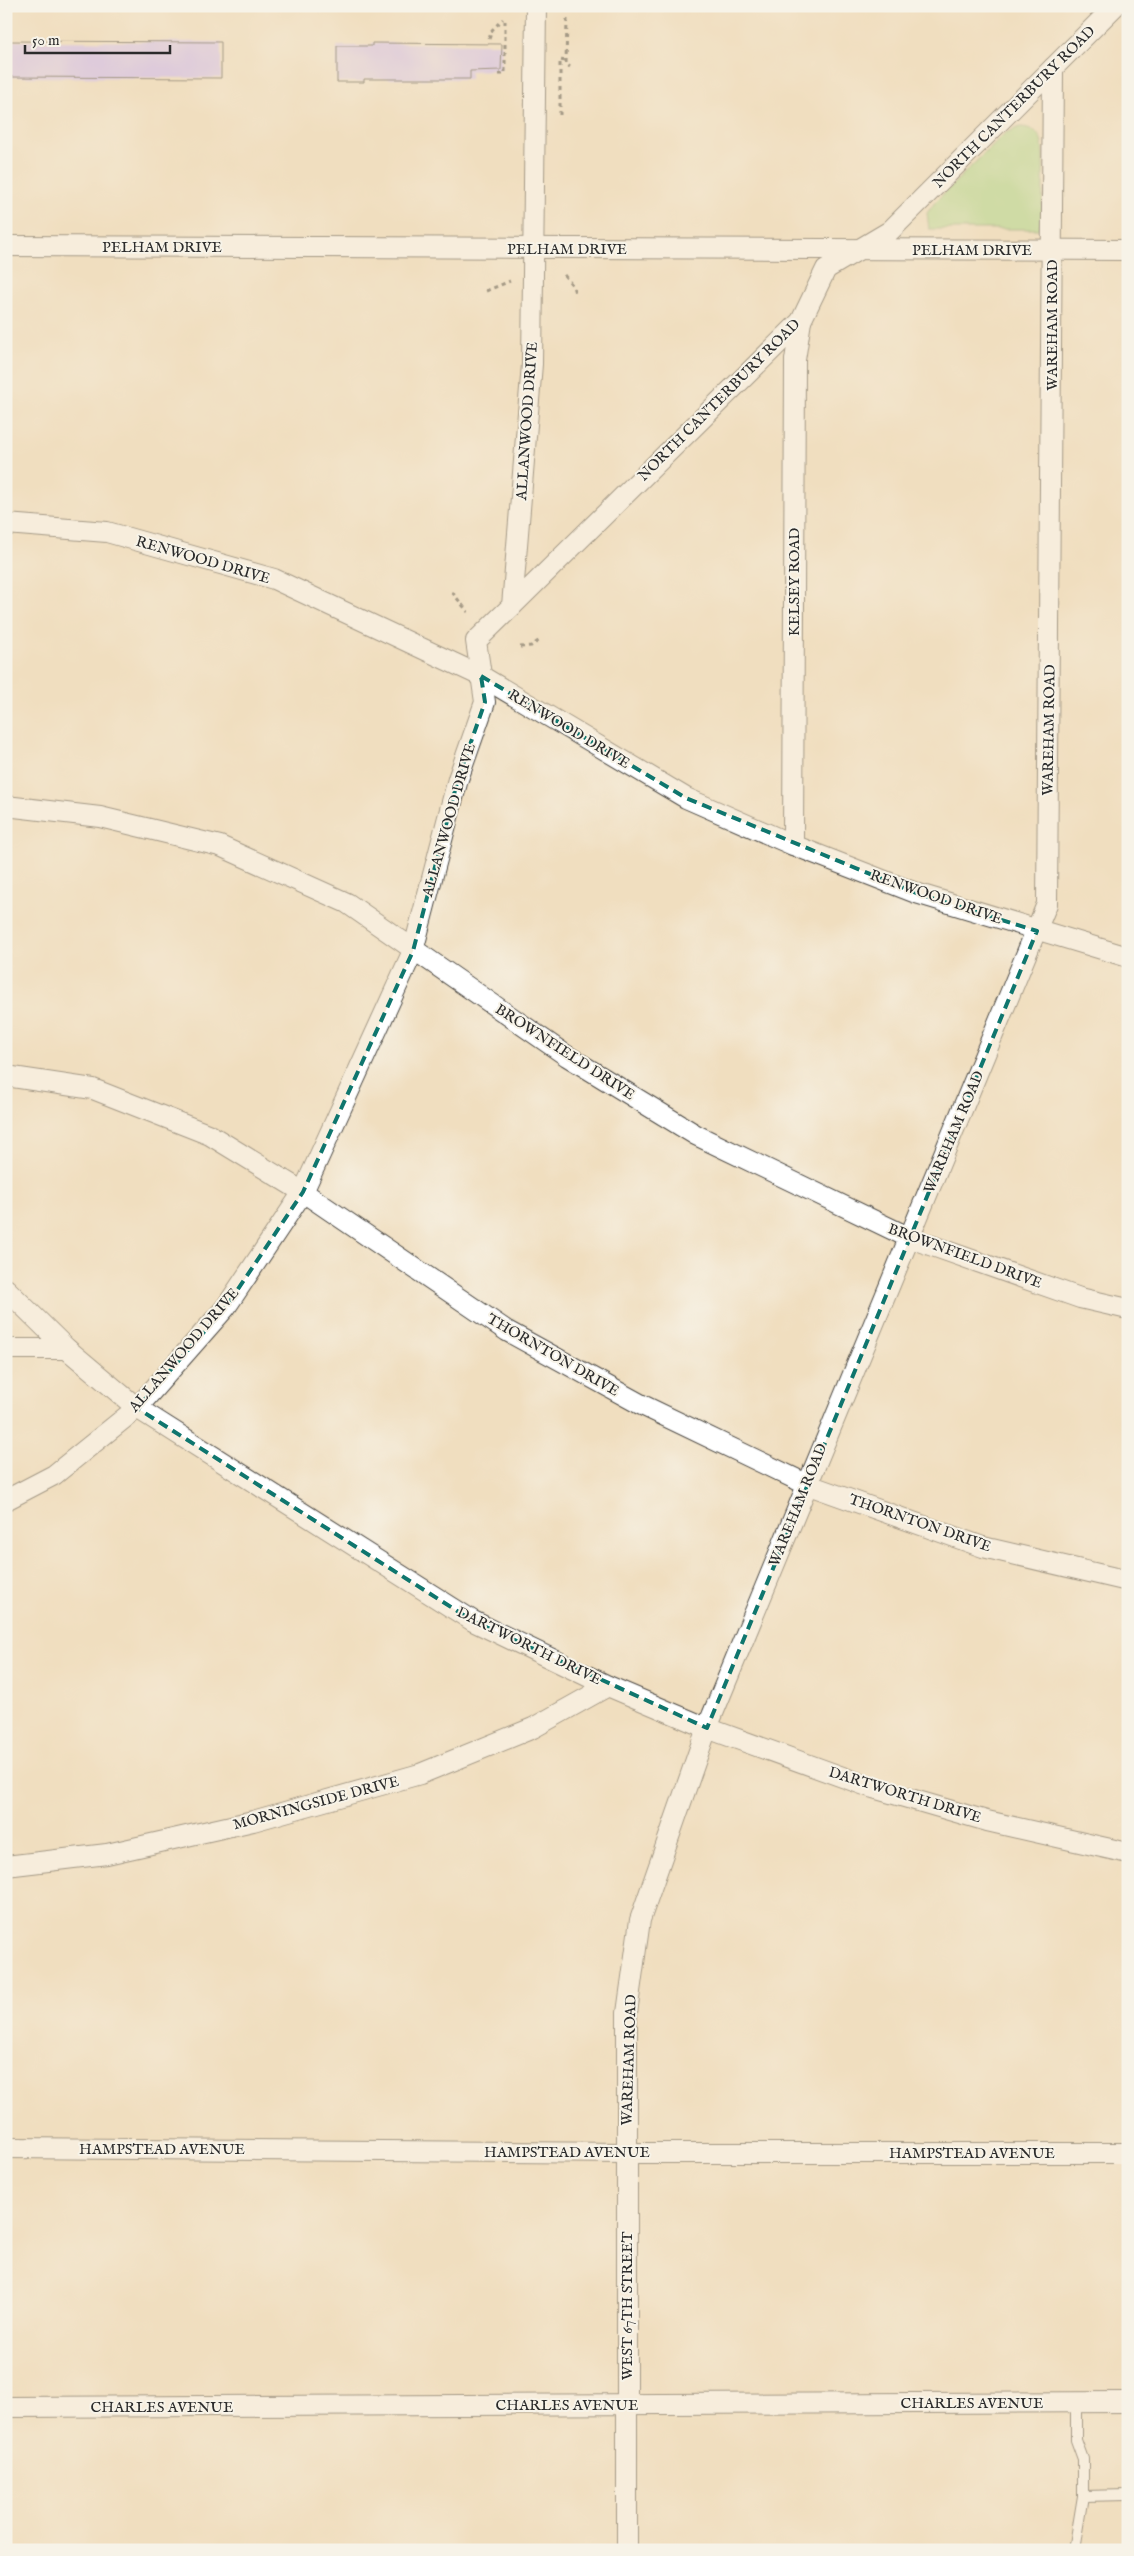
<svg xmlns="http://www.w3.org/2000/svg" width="1134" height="2556" viewBox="0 0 1134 2556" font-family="'IM FELL English',serif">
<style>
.green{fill:#a7d785;stroke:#698158}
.building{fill:#c7b3fc}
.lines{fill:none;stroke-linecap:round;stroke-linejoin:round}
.lane-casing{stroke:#494641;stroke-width:12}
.street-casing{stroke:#494641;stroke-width:22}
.path{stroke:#494641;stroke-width:3;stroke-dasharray:4 4;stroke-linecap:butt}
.lane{stroke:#fff;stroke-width:10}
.street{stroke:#fff;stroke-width:20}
.marked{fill:none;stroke:#0f766e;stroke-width:4;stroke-dasharray:10 6;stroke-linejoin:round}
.labels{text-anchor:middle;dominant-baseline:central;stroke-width:4;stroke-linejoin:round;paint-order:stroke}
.street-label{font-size:15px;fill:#2b2b2b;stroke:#f7f3e8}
</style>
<rect width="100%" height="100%" fill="#f7f3e8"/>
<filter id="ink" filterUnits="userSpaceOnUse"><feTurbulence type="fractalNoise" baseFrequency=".02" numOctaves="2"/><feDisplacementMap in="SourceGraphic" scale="10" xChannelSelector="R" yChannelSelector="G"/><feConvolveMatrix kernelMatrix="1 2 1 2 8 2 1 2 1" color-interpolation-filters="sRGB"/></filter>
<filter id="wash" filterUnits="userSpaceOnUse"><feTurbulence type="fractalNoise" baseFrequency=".0096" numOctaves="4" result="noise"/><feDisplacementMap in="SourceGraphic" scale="20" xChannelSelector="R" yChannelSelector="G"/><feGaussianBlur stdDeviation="1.12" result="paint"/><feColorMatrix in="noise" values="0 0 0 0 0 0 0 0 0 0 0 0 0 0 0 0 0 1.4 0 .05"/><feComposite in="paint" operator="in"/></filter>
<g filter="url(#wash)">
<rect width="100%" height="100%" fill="#f0debf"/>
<!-- green -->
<path class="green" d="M 1020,127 C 1028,127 1035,130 1040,137 C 1046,148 1042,202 1042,218 L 1039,229 L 929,229 L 927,213 L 936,201 L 1005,133 Z"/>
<g id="blocks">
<!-- building -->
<g class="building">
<path d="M 6,41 L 221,42 L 221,78 L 6,77 Z"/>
<path d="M 372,43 L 502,44 L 501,70 L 470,71 L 470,79 L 364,79 L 364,82 L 337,82 L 337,46 L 372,46 Z"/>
</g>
</g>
</g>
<g filter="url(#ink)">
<use href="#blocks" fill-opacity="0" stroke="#494641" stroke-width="1"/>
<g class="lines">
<!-- lane casing -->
<g class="lane-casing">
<g id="lane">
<path d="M 1076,2402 L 1076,2440 L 1083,2459 L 1083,2496 L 1128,2495"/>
<path d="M 1074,2550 L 1083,2496"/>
</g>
</g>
<!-- street casing -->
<g class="street-casing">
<g id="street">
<path d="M 6,246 L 1128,250"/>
<path d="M 6,524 L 107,532 L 274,579 L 481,676 L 686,798 L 793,845 L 916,893 L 1128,957"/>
<path d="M 512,606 L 801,321 L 826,269 L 890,231 L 1115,6"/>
<path d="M 6,806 L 100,817 L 220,846 L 347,903 L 567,1056 L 696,1135 L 910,1238 L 1080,1298 L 1128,1309"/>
<path d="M 793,845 L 795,360 L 801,321"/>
<path d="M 6,1076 L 93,1089 L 210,1135 L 303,1192 L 507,1331 L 640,1404 L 806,1484 L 983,1547 L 1128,1581"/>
<path d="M 6,1289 L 67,1349 L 137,1408 L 473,1621 L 608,1686 L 707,1728 L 873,1788 L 987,1821 L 1128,1853"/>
<path d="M 6,1349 L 67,1349"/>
<path d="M 6,1500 L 54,1475 L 137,1408 L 226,1307 L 303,1192 L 413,951 L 458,779 L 485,702 L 476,641 L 512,606 L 532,364 L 536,6"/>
<path d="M 6,1866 L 107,1854 L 253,1821 L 420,1774 L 533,1728 L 608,1686"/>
<path d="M 6,2148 L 627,2153 L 1128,2153"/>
<path d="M 6,2407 L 1128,2402"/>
<path d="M 627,2550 L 627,2013 L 640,1920 L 707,1728 L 1047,904 L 1053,68"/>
</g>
</g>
<!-- path -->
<g class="path">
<path d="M 567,19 L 566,64 L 570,67"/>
<path d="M 489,39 L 492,30 L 503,19"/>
<path d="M 499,74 L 505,74 L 505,21"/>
<path d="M 560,115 L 560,60 L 566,61"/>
<path d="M 564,275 L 573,286 L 575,293"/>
<path d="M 486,291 L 510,281"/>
<path d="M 452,592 L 468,612"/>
<path d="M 520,647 L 531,646 L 540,640"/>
</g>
<!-- lane -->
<use href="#lane" class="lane"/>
<!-- street -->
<use href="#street" class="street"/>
</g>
</g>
<!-- marked area -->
<path d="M0 0H1134V2556H0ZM 481,676 L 686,798 L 916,893 L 1037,931 L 707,1728 L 473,1621 L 137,1408 L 226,1307 L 303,1192 L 413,951 L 458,779 L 485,702 Z" fill="#f0debf" fill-opacity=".55" fill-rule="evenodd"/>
<path class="marked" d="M 481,676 L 686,798 L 916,893 L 1037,931 L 707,1728 L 473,1621 L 137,1408 L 226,1307 L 303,1192 L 413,951 L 458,779 L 485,702 Z"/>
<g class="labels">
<!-- street labels -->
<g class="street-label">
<text transform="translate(1014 107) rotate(-45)">NORTH CANTERBURY ROAD</text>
<text x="162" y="247">PELHAM DRIVE</text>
<text x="567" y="249">PELHAM DRIVE</text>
<text x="972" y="250">PELHAM DRIVE</text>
<text transform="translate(1052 325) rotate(-90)">WAREHAM ROAD</text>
<text transform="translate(719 400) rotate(-45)">NORTH CANTERBURY ROAD</text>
<text transform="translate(527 421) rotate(-86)">ALLANWOOD DRIVE</text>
<text transform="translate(203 560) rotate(16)">RENWOOD DRIVE</text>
<text transform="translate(794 582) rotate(-90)">KELSEY ROAD</text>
<text transform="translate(569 729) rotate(31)">RENWOOD DRIVE</text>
<text transform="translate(1049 730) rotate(-89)">WAREHAM ROAD</text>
<text transform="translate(449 820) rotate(-74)">ALLANWOOD DRIVE</text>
<text transform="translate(936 897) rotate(19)">RENWOOD DRIVE</text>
<text transform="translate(565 1052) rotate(33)">BROWNFIELD DRIVE</text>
<text transform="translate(954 1132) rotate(-67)">WAREHAM ROAD</text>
<text transform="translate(965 1256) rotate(20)">BROWNFIELD DRIVE</text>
<text transform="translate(184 1350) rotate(-49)">ALLANWOOD DRIVE</text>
<text transform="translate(553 1355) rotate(30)">THORNTON DRIVE</text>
<text transform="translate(798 1505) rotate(-68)">WAREHAM ROAD</text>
<text transform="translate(920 1523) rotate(19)">THORNTON DRIVE</text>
<text transform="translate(529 1646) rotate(26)">DARTWORTH DRIVE</text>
<text transform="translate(905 1795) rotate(17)">DARTWORTH DRIVE</text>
<text transform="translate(316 1803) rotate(-15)">MORNINGSIDE DRIVE</text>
<text transform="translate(629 2060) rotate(-88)">WAREHAM ROAD</text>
<text x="162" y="2149">HAMPSTEAD AVENUE</text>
<text x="567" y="2152">HAMPSTEAD AVENUE</text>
<text x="972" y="2153">HAMPSTEAD AVENUE</text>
<text transform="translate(627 2306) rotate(-90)">WEST 67TH STREET</text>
<text x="972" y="2403">CHARLES AVENUE</text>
<text x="567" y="2405">CHARLES AVENUE</text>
<text x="162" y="2407">CHARLES AVENUE</text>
</g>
</g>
<!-- margin -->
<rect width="1134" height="2556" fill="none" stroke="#f7f3e8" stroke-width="25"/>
<!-- scale -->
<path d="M25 45v8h145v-8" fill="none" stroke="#2b2b2b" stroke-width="2.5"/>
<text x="32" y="45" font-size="15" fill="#2b2b2b" stroke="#f7f3e8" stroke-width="4" paint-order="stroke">50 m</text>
</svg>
